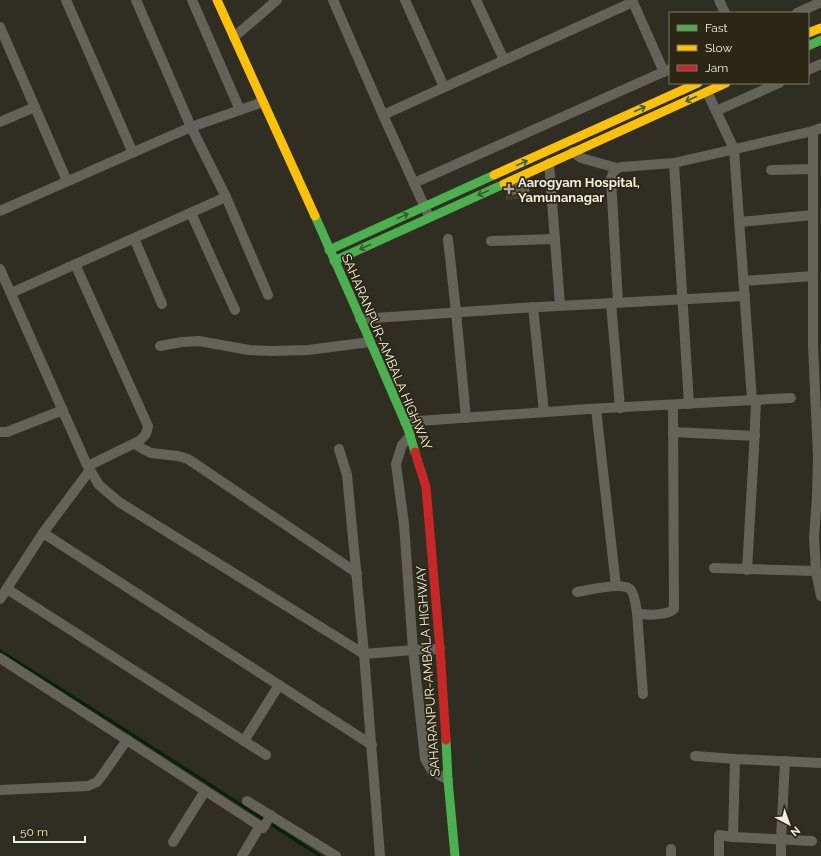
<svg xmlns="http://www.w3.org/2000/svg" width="821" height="856" viewBox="0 0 821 856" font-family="Raleway,sans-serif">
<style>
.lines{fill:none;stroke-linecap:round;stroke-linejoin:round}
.stream{stroke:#042505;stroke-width:3}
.street{stroke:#646259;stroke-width:10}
.fast{stroke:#4caf50;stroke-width:9}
.slow{stroke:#ffc107;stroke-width:9}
.jam{stroke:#c62828;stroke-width:9}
.wall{fill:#574e3d}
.shaded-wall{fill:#403a2b}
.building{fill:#675f4e;stroke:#7d7666}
.oneway{stroke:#385d2c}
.poi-dot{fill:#aeaba0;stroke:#2b2714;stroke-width:1.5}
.labels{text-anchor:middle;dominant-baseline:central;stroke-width:3.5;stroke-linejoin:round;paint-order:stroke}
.poi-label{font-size:13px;font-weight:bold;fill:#f2efe3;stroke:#2b2714;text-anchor:start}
.street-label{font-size:13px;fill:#f2efe3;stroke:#2b2714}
</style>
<rect width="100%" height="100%" fill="#302e23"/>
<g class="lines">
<!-- stream -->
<path class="stream" d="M 0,651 C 108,718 214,787 320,856"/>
<!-- street -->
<g class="street">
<path d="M 66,0 L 133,153"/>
<path d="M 136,0 L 191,127 L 226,197 L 268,295"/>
<path d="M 192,0 L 240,110 L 263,102"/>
<path d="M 333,0 L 383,115 L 427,212"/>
<path d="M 405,0 L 444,87"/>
<path d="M 476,0 L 504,60"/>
<path d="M 632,0 L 664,72"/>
<path d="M 719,0 L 725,13"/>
<path d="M 797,13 L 821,2"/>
<path d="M 0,27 L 67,181"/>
<path d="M 234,37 L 277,0"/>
<path d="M 808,70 L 821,64"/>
<path d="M 707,92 L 734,149 L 752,400"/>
<path d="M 716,111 L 779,83"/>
<path d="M 383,115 L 633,2"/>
<path d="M 0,122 L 35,107"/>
<path d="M 813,131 L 813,346 L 818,456 L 817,497 L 814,537 L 816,571 L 821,596"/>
<path d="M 573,152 L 581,158 L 617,168"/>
<path d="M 549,163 L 560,305"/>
<path d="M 674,163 L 689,404"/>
<path d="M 771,170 L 813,169"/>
<path d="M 414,183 L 670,69"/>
<path d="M 0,211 L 191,127 L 240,110"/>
<path d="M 191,213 L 235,310"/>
<path d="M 740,222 L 813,215"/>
<path d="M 134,238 L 162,304"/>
<path d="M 448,239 L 456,312 L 466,418"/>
<path d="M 491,241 L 555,239"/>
<path d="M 75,264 L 148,426 C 147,434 145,436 139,441 L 88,466"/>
<path d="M 0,269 L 86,463 L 99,485 L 119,502 L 364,654 L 413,650 L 440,649"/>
<path d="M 744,281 L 813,276"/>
<path d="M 11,293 L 226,197"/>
<path d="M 618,302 L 611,179 C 612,173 614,169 621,167 L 674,163 L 813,131 L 821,128"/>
<path d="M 611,303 L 620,408"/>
<path d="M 533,307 L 544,412"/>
<path d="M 360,319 L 521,308 L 745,296"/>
<path d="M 160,346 L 182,342 L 199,341 L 249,350 L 272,351 L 308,350 L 370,342"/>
<path d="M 596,409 L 616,586"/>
<path d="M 405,422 L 588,409 L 791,398"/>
<path d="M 0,432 L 7,432 L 63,410"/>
<path d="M 673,432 L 755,436"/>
<path d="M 410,436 L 402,445 L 396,464 L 404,524 L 413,650 L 425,759 L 432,771 L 448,780"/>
<path d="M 135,444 L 143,449 L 151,453 L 178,456 L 188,459 L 357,573"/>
<path d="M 339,449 L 347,475 L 364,654 L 380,856"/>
<path d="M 43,533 L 372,745"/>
<path d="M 714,568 L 816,571"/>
<path d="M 747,570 L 754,449 L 756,400"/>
<path d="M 7,589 L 266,755"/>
<path d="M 577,592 C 588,590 622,582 630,589 C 635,594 636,607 637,613 C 646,616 668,615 674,609 L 673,405"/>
<path d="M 0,599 L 43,533 L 90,470"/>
<path d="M 637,613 L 643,694"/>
<path d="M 0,658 L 263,828 L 271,815"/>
<path d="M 244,741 L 279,685"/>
<path d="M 695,756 L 735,759 L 821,763"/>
<path d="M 0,790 L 88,786 L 97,782 L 101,777 L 127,740"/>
<path d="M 247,801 L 336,856"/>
<path d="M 733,837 L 735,759"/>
<path d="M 173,842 L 205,791"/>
<path d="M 242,856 L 260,826"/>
<path d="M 671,856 L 671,849"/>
<path d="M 719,856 L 719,835 L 733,837 L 812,841"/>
<path d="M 781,856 L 781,839 L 785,761"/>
</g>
<!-- fast -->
<g class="fast">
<path d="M 808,46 L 821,40"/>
<path d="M 315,216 L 354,304 L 408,429 L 415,452"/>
<path d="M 329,250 L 494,175"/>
<path d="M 334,261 L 504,184"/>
<path d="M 446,740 L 448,780 L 455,856"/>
</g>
<!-- slow -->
<g class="slow">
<path d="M 217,0 L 315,216"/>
<path d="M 808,33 L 821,28"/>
<path d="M 494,175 L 698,83"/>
<path d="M 504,184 L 726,83"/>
</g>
<!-- jam -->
<path class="jam" d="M 415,452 L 426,487 L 440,649 L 446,740"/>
</g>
<!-- wall -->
<path class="wall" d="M 508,187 L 527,197 L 506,200 L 506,193 Z"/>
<!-- shaded-wall -->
<path class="shaded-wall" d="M 529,191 L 527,197 L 506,200 L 508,195 Z"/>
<!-- building -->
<path class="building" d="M 527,179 L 529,191 L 508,195 L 508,187 Z"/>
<!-- one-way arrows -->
<defs><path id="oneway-shaft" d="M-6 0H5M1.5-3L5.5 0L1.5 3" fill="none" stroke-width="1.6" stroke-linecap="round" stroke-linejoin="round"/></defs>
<g class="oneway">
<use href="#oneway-shaft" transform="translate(691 99) rotate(156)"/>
<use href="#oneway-shaft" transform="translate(640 109) rotate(-24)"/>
<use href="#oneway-shaft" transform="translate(522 163) rotate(-24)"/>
<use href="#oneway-shaft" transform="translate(483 193) rotate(156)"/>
<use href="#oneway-shaft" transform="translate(403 216) rotate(-24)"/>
<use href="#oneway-shaft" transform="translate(365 247) rotate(156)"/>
</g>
<!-- markers -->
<path class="poi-dot" d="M507 183h4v4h4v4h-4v4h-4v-4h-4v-4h4z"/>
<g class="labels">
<!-- poi labels -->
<g class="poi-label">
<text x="518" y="182">Aarogyam Hospital,<tspan x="518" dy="15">Yamunanagar</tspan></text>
</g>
<!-- street labels -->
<g class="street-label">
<text transform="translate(387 352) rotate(67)">SAHARANPUR-AMBALA HIGHWAY</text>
<text transform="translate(428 671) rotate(-94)">SAHARANPUR-AMBALA HIGHWAY</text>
</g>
</g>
<!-- legend -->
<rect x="669" y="12" width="140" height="72" fill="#2b2714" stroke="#7b7767"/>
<rect x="677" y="25" width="20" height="6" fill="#4caf50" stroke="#7b7767"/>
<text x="705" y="32" font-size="12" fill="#f2efe3">Fast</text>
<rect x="677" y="45" width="20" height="6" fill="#ffc107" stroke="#7b7767"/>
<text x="705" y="52" font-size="12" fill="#f2efe3">Slow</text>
<rect x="677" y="65" width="20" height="6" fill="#c62828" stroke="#7b7767"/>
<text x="705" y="72" font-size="12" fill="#f2efe3">Jam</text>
<!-- north arrow -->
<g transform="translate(789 824) rotate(139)" stroke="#2b2714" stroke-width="3" paint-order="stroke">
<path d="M0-3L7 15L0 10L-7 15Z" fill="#f2efe3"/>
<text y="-6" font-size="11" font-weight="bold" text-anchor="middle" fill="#f2efe3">N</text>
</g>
<!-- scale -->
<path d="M14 836v6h71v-6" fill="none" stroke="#f2efe3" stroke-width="2"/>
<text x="20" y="836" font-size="12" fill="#f2efe3" stroke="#2b2714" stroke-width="3" paint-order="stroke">50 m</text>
</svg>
